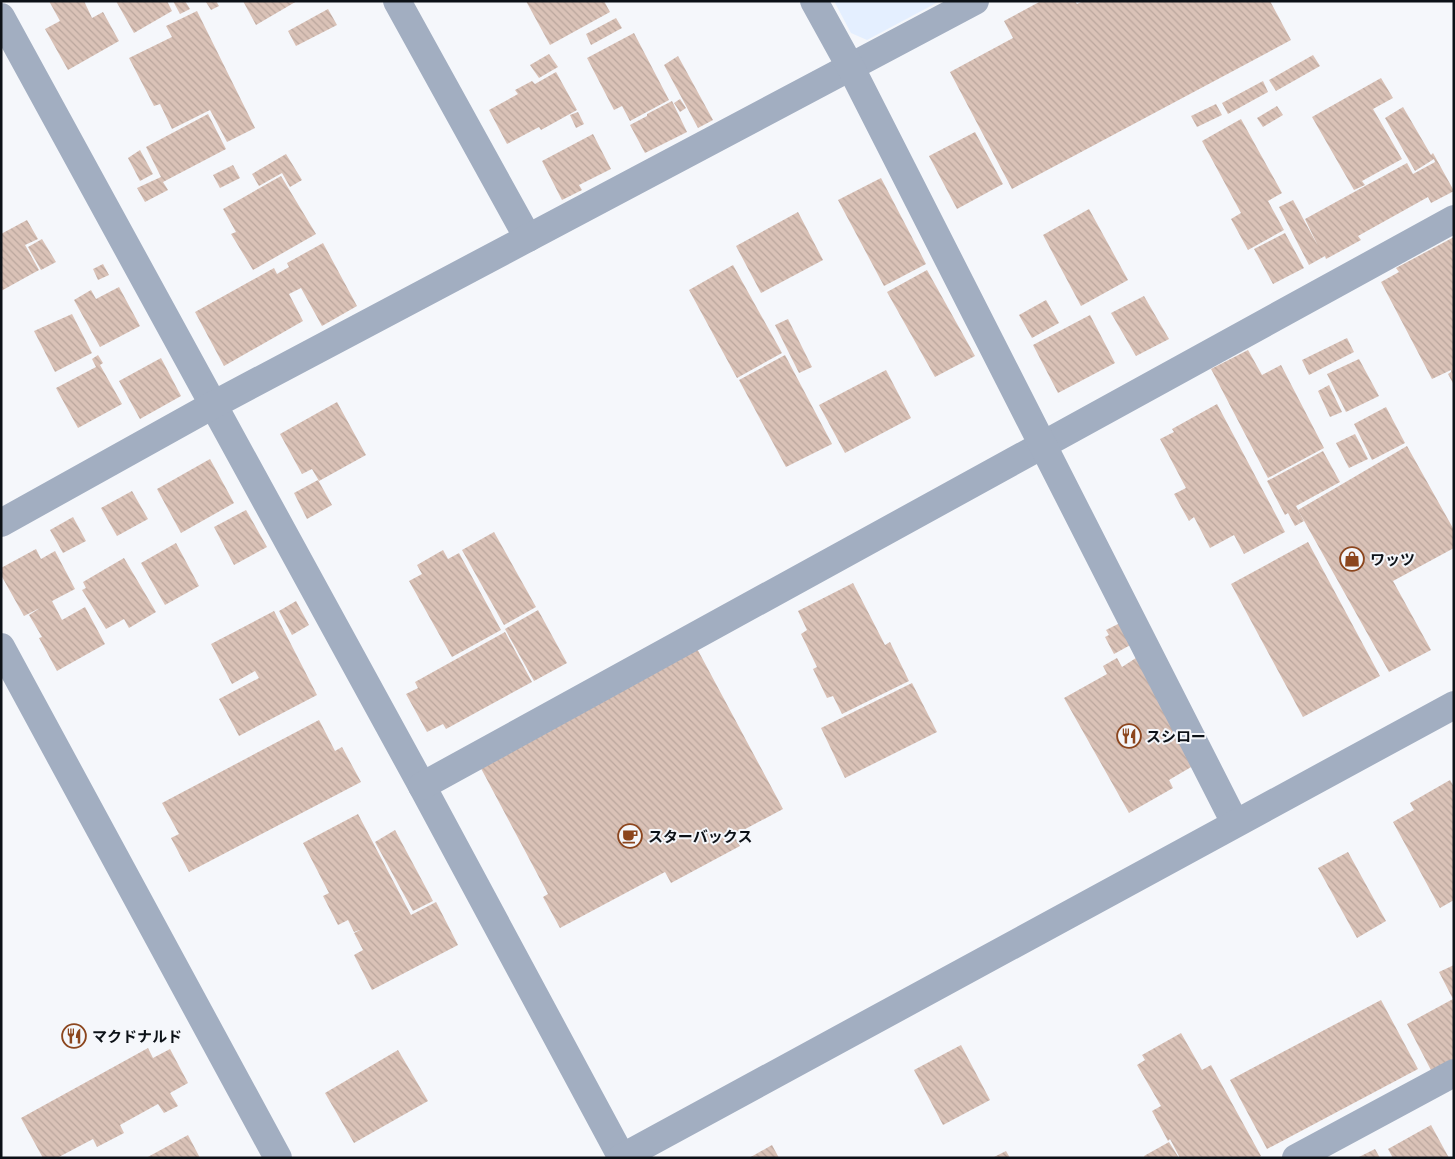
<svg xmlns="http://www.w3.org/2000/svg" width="1455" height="1159" viewBox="0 0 1455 1159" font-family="Montserrat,'Noto Sans JP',sans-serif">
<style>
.built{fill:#e4efff}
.building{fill:url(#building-back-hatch)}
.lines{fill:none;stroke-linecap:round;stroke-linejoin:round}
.minor{stroke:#a2aec1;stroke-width:28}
.tertiary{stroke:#a2aec1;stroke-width:28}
.labels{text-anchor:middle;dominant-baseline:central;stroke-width:4;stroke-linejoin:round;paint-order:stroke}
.poi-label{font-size:15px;font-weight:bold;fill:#0c1117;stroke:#f5f7fb;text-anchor:start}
</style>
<defs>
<pattern id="building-back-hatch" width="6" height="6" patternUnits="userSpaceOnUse" patternTransform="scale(1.25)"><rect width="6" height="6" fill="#dac2b7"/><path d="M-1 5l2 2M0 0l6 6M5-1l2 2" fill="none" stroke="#baa69d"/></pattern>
</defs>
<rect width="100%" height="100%" fill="#f5f7fb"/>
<!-- built -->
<path class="built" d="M 834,1 L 940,1 L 867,40 L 851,33 Z"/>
<!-- building -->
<g class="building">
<path d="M 49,1 L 84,1 L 92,18 L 103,12 L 119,41 L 68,70 L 45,29 L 60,21 Z"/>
<path d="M 116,1 L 167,1 L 172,11 L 134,33 Z"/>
<path d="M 173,1 L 185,1 L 190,9 L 180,14 Z"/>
<path d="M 208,1 L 216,1 L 219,6 L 211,10 L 206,2 Z"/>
<path d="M 243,1 L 297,1 L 256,25 Z"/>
<path d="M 526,1 L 604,1 L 610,12 L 550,45 Z"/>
<path d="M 1041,1 L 1075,1 L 1077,4 L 1083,1 L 1270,1 L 1291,40 L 1012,189 L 950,72 L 1013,38 L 1004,21 Z"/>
<path d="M 328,9 L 337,25 L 296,46 L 288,31 Z"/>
<path d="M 197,11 L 255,128 L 227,142 L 210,110 L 172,129 L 160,104 L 154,106 L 129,58 L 172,37 L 166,26 Z"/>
<path d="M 616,18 L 622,28 L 591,45 L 586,34 Z"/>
<path d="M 634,33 L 669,100 L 630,121 L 622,106 L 614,110 L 587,58 Z"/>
<path d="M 549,54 L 558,67 L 539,78 L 530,65 Z"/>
<path d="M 1313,55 L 1320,66 L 1276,91 L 1269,80 Z"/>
<path d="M 678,56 L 713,120 L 698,128 L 664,65 Z"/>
<path d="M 556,72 L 577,110 L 541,130 L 539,127 L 507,144 L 489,110 L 518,94 L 515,90 L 532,81 L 535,84 Z"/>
<path d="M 1381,78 L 1393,98 L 1373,109 L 1402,159 L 1362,181 L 1365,185 L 1354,190 L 1312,117 Z"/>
<path d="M 1263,81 L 1268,92 L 1228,114 L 1222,103 Z"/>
<path d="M 680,99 L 686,108 L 680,112 L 674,103 Z"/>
<path d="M 672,101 L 687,132 L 645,153 L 630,125 L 647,116 L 647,114 Z"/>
<path d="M 1216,104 L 1222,115 L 1197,127 L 1191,116 Z"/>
<path d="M 1277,106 L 1283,115 L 1263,127 L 1257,118 Z"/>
<path d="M 1403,107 L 1431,155 L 1433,153 L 1454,191 L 1431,203 L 1428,197 L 1358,236 L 1361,240 L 1326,259 L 1325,256 L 1309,265 L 1279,207 L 1293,200 L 1318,246 L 1305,219 L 1407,163 L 1413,174 L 1435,162 L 1434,159 L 1415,171 L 1385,118 Z"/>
<path d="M 578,112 L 584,124 L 576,128 L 570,115 Z"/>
<path d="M 208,114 L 226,149 L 163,182 L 168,190 L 145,202 L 137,188 L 161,177 L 146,147 Z"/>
<path d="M 1241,119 L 1282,193 L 1268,201 L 1284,230 L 1248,250 L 1231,219 L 1241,213 L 1202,141 Z"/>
<path d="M 975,132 L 1003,184 L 957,209 L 929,156 Z"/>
<path d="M 593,134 L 611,169 L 579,185 L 582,190 L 562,200 L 542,161 Z"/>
<path d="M 140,150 L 153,174 L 140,181 L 128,158 Z"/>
<path d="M 286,154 L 302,180 L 290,187 L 282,173 L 259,186 L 252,174 Z"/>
<path d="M 233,165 L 240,178 L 220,188 L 213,175 Z"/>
<path d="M 281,176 L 316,234 L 253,270 L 231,234 L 236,232 L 223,209 Z"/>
<path d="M 881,178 L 926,264 L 884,286 L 838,200 Z"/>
<path d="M 1089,209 L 1128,280 L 1081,306 L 1043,235 Z"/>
<path d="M 798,212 L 823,260 L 761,293 L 736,246 Z"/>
<path d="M 27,220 L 38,239 L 25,245 L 39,270 L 1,291 L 1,234 Z"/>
<path d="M 1285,233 L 1304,268 L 1273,284 L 1254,249 Z"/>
<path d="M 1454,237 L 1454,385 L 1448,374 L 1451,372 L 1451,370 L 1432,379 L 1381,282 L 1399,272 L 1396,268 Z"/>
<path d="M 42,239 L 56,262 L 41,270 L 28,247 Z"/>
<path d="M 323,243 L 357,306 L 322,326 L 301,288 L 289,294 L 303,321 L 224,366 L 195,312 L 274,268 L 277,274 L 289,267 L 287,263 Z"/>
<path d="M 103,264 L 109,275 L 98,280 L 93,269 Z"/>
<path d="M 733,265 L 782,353 L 737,378 L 689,290 Z"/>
<path d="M 927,270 L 975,356 L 935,377 L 887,292 Z"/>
<path d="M 119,287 L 140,326 L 100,347 L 74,300 L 91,290 L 96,299 Z"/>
<path d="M 1144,296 L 1169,339 L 1136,356 L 1111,313 Z"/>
<path d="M 1046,300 L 1059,323 L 1032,338 L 1019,315 Z"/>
<path d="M 72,314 L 92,353 L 55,372 L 34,331 Z"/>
<path d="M 1090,315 L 1115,363 L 1058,393 L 1033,345 Z"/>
<path d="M 788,319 L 812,367 L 799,373 L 775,325 Z"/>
<path d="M 1347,338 L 1354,352 L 1309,375 L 1302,360 Z"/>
<path d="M 1248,350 L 1262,375 L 1281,365 L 1324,448 L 1268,478 L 1211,369 Z"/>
<path d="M 98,355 L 103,363 L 100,365 L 122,404 L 78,428 L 56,388 L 96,367 L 92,359 Z"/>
<path d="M 785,355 L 832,444 L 786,467 L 739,380 Z"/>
<path d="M 161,358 L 181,396 L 140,419 L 119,381 Z"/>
<path d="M 1359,359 L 1379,396 L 1346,412 L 1327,374 Z"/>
<path d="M 886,370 L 911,418 L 845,453 L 819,405 Z"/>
<path d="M 1329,385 L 1342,412 L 1330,417 L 1318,391 Z"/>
<path d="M 337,402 L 366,455 L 319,481 L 312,469 L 302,474 L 280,434 Z"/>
<path d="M 1217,404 L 1285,532 L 1244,554 L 1234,535 L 1210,548 L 1194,517 L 1189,521 L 1174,494 L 1186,488 L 1160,439 L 1174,432 L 1172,429 Z"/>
<path d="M 1386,407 L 1405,443 L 1372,460 L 1354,424 Z"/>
<path d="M 1355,434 L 1368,459 L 1349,468 L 1336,443 Z"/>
<path d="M 1407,446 L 1454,530 L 1454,548 L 1393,581 L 1431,650 L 1389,672 L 1298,510 Z"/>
<path d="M 1323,451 L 1340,482 L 1296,506 L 1304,521 L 1295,526 L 1288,513 L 1285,515 L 1267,481 Z"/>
<path d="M 210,459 L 234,503 L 181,533 L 157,489 Z"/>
<path d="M 318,480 L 332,505 L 307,519 L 294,493 Z"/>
<path d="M 132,491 L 148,519 L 117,536 L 101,508 Z"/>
<path d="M 246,510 L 267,547 L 234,565 L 214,527 Z"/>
<path d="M 73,517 L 86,541 L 63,553 L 50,530 Z"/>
<path d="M 494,532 L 536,607 L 504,625 L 462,550 Z"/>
<path d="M 1308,542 L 1380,676 L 1303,717 L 1231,584 Z"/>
<path d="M 176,543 L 199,586 L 165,605 L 141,563 Z"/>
<path d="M 36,549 L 41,559 L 55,551 L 75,589 L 52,601 L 62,620 L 85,607 L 105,644 L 57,671 L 39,638 L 42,637 L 29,615 L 40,608 L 24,616 L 1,575 L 1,568 Z"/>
<path d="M 443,550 L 448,559 L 459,553 L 501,630 L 452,657 L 409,581 L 422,574 L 417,565 Z"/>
<path d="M 124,558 L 156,612 L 129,628 L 124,619 L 106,629 L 82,590 L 86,588 L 83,582 Z"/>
<path d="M 853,583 L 885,645 L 890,642 L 909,681 L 842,714 L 833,696 L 827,698 L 813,669 L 817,667 L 801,634 L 807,630 L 798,611 Z"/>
<path d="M 296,601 L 309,625 L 292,635 L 279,611 Z"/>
<path d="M 538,610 L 567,663 L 534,681 L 505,629 Z"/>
<path d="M 274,611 L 317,695 L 239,736 L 219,699 L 259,678 L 255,671 L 232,684 L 211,644 Z"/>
<path d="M 1122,622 L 1134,643 L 1114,654 L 1105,637 L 1109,635 L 1106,630 Z"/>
<path d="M 505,632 L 532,682 L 446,729 L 443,724 L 427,732 L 406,694 L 418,688 L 415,682 Z"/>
<path d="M 694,643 L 783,809 L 734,835 L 740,846 L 671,883 L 665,872 L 560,928 L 543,897 L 548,894 L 476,759 Z"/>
<path d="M 1139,656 L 1198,763 L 1169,780 L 1173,788 L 1129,813 L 1064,698 L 1107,674 L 1103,666 L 1117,658 L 1122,667 Z"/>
<path d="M 912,683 L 937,732 L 845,778 L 821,728 Z"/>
<path d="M 319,720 L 335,751 L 342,747 L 361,782 L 189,872 L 171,838 L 179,834 L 162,803 Z"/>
<path d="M 1450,780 L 1454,787 L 1454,900 L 1440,908 L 1393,822 L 1414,810 L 1410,803 Z"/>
<path d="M 358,814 L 411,915 L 436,902 L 458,945 L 372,990 L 354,955 L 363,950 L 354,933 L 360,930 L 354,932 L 348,920 L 338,925 L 323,896 L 329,893 L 303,843 Z"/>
<path d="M 395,830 L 433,901 L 413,911 L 375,842 Z"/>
<path d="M 1348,852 L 1386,921 L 1357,938 L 1318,868 Z"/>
<path d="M 1454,965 L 1454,1063 L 1433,1074 L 1407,1024 L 1453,999 L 1439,972 Z"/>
<path d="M 1381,1000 L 1418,1069 L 1267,1149 L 1230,1080 Z"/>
<path d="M 1181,1033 L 1202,1070 L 1211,1065 L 1261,1156 L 1258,1158 L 1180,1158 L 1170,1139 L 1168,1141 L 1152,1111 L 1161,1106 L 1137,1065 L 1145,1060 L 1142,1055 Z"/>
<path d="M 961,1045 L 990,1100 L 943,1125 L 914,1070 Z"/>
<path d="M 148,1048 L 153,1058 L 170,1049 L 188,1083 L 170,1093 L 178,1106 L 164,1113 L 158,1104 L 120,1125 L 124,1133 L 97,1147 L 93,1139 L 57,1158 L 43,1158 L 21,1118 Z"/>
<path d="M 398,1050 L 428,1101 L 354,1143 L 325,1093 Z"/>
<path d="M 1431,1125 L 1449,1158 L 1393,1158 L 1388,1149 Z"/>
<path d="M 188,1135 L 200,1158 L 146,1158 Z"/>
<path d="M 1169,1142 L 1179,1158 L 1145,1158 L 1144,1156 Z"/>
<path d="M 772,1145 L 779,1158 L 749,1158 Z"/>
<path d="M 1375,1149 L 1380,1158 L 1357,1158 Z"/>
<path d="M 1006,1151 L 1010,1158 L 992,1158 Z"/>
</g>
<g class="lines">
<!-- minor -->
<g class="minor">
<path d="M 397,1 L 528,238"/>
<path d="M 1,17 L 422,786 L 622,1158"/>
<path d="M 1,523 L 213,405 L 975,1"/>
<path d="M 1,647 L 278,1158"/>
<path d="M 422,786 L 1454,219"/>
<path d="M 1296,1158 L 1454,1073"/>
</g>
<!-- tertiary -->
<g class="tertiary">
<path d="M 814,1 L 851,68 L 1235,823"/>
<path d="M 621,1158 L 1454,705"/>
</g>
</g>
<!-- icons -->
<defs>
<g id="shop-ring" transform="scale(1.25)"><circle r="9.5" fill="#f5f7fb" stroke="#8c461e" stroke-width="1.5"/><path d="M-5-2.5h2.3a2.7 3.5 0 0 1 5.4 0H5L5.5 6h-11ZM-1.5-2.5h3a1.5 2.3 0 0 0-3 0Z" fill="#8c461e"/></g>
<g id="restaurant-ring" transform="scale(1.25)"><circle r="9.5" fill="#f5f7fb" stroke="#8c461e" stroke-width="1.5"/><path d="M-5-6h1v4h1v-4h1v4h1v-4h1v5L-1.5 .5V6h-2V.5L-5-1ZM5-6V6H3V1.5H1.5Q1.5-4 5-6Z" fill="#8c461e"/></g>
<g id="cafe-ring" transform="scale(1.25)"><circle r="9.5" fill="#f5f7fb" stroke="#8c461e" stroke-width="1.5"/><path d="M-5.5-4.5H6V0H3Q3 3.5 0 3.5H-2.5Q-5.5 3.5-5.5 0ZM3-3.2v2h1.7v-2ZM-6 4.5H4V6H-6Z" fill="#8c461e"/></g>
</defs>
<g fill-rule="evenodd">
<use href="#shop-ring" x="1352" y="559"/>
<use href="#restaurant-ring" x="1129" y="736"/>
<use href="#cafe-ring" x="630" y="836"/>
<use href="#restaurant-ring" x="74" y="1036"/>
</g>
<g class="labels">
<!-- poi labels -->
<g class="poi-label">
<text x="1370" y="559">ワッツ</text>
<text x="1146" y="736">スシロー</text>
<text x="648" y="836">スターバックス</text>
<text x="92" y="1036">マクドナルド</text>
</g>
</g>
<!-- border -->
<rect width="1455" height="1159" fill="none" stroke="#0c1117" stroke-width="5"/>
</svg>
